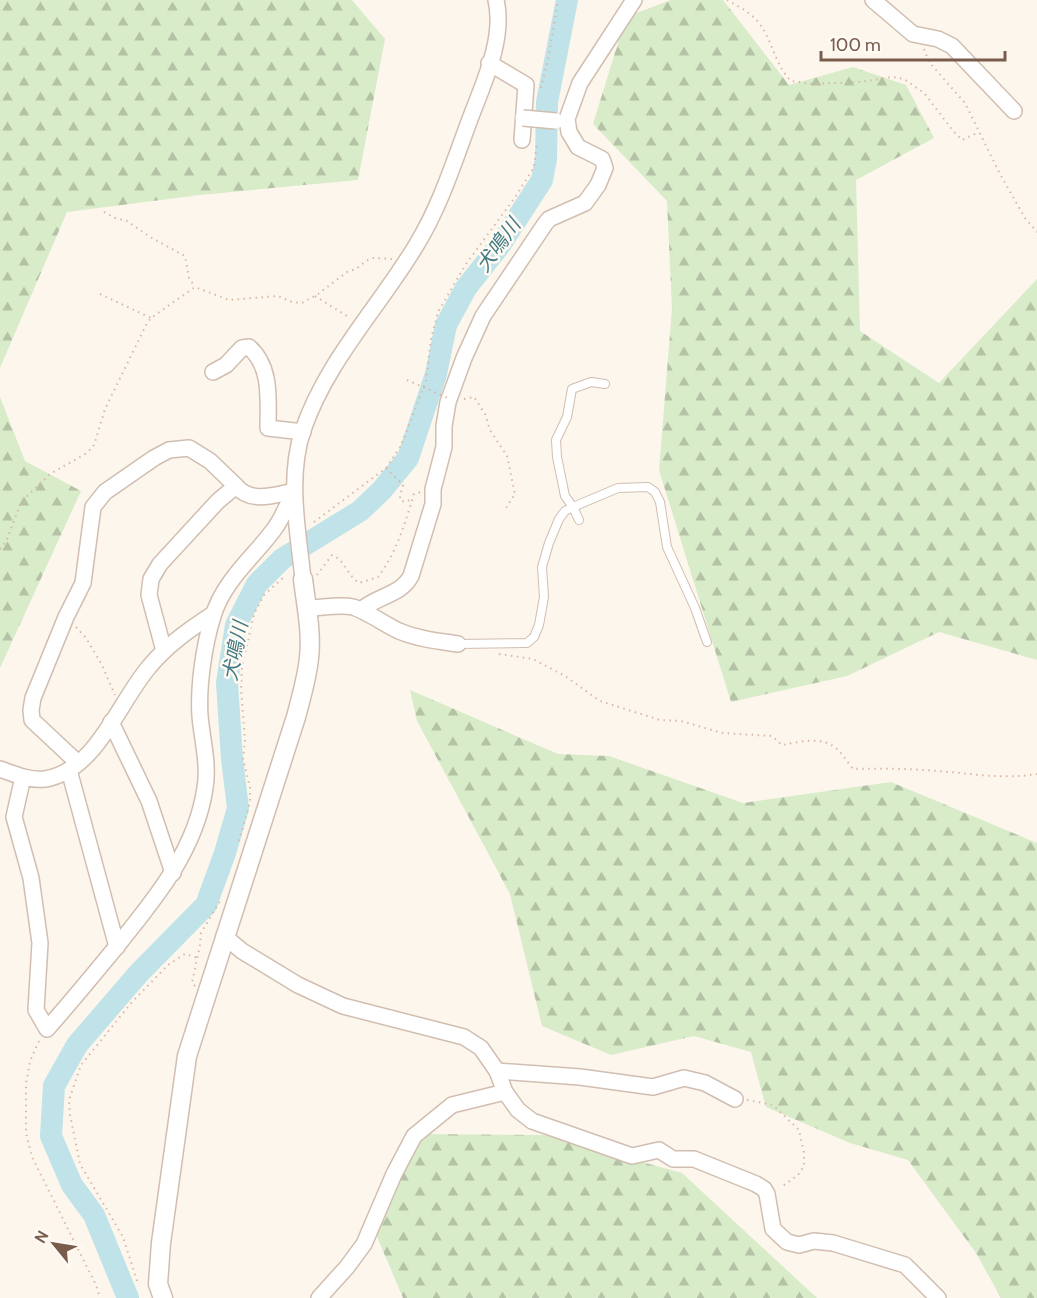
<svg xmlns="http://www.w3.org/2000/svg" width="1037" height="1298" viewBox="0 0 1037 1298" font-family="Cabin,'Noto Sans JP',sans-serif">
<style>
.forest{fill:url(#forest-firs)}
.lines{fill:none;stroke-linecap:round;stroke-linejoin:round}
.river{stroke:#bfe3e8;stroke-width:22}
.service-casing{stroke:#d1beb0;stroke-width:10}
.minor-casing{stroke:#d1beb0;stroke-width:18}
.tertiary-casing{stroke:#d1beb0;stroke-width:21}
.path{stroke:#d9b8a5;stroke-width:2;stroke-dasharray:1.5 4.5;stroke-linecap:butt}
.service{stroke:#fff;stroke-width:8}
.minor{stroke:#fff;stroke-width:15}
.tertiary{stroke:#fff;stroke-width:18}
.minor-bridge-casing{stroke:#d1beb0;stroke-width:18;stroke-linecap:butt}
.path-bridge{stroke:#d9b8a5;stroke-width:2;stroke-dasharray:1.5 4.5;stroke-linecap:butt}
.minor-bridge{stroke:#fff;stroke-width:15}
.labels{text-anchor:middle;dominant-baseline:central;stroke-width:5;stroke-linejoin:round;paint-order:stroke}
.water-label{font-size:20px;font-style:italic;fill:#437c86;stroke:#fffaf3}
</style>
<defs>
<pattern id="forest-firs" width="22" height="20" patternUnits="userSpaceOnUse" patternTransform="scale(1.5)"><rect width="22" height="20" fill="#d8ecc9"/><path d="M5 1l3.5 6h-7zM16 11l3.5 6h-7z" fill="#b4c2a5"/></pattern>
</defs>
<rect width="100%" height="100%" fill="#fdf6ec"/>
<!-- forest -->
<g class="forest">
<path d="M 0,0 L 352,0 L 385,39 L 358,180 L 200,195 L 67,212 L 0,368 Z"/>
<path d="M 671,0 L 723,0 L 789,85 L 853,67 L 906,85 L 934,138 L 856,180 L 860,331 L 939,383 L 1037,279 L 1037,660 L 939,632 L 847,676 L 731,702 L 659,470 L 672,309 L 667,201 L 593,124 L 626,17 Z"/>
<path d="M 0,397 L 25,461 L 81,491 L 0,668 Z"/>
<path d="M 410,690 L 558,754 L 609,756 L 743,803 L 891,782 L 1037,843 L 1037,1298 L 1001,1298 L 976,1253 L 908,1160 L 850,1143 L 766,1107 L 751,1052 L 694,1036 L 611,1055 L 542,1026 L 510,894 L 417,721 Z"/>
<path d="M 418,1134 L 544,1135 L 682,1173 L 817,1298 L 403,1298 L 375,1232 Z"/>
</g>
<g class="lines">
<!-- river -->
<path class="river" d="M 128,1298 L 94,1215 L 72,1185 L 51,1136 L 54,1086 L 77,1045 L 139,973 L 206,905 L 225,853 L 238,808 L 232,759 L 227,683 L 236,625 L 257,584 L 282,559 L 360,511 L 382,490 L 408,458 L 436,374 L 446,325 L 466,288 L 500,245 L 542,180 L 546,159 L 547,102 L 567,0"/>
<!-- service casing -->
<g class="service-casing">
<g id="service">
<path d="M 605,384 L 591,382 L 572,389 L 567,417 L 556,440 L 557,457 L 565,496 L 573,507 L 618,488 L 648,487 L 655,492 L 660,502 L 667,547 L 695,608 L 707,642"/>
<path d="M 458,644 L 527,643 L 534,637 L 539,625 L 544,597 L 542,567 L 549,543 L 559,519 L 565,511 L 573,507 L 579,520"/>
</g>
</g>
<!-- minor casing -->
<g class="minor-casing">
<g id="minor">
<path d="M 873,0 L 913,34 L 938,39 L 952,46 L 1014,111"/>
<path d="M 489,63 L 526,85 L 522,140"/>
<path d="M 213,372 L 226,365 L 242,348 L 249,347 C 272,367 268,400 268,428 L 303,432"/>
<path d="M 303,579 C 298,530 287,478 303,430 C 327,360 380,306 417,244 C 443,201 457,152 475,106 C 488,73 504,34 496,0"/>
<path d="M 307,608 C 321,608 340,604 353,607 C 366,611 386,625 399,631 C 418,639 438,641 458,644"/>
<path d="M 361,610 C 377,596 401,595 411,576 L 433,504 L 433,489 L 444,447 L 444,426 L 448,402 L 464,358 L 483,316 L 545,224 L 549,219 L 585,203 L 598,185 L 605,168 L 602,159 L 578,147 L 569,132 L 567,119 L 580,83 L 634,0"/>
<path d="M 164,651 L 149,595 L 151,579 L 160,564 L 218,501 L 236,486 C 251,504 275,495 294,491"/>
<path d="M 111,722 L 149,801 L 173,873"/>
<path d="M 78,763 L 32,720 L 31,710 L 33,698 L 66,617 L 83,583 L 93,507 L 105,492 L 154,458 L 169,450 L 189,448 L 210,461 L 236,486"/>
<path d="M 0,769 C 14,774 30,781 45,779 C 96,771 119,702 149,667 C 167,645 190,629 213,614"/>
<path d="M 69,770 L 117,947"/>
<path d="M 23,777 L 14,817 L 31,878 L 40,943 L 36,1010 L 47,1029 C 71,1002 94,974 117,946 C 155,899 196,850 205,788 C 209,764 202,739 200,716 C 198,686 204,645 213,616 C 224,580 254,557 275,528 C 283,517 288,503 294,491"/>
<path d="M 224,936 L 242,951 L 298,985 L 343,1006 L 464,1037 L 481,1048 L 497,1071 L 505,1092 L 518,1110 L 532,1121 L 632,1156 L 659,1150 L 673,1159 L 694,1159 L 756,1184 L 764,1189 L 767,1194 L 773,1229 L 787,1242 L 799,1245 L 814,1241 L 833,1243 L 905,1265 L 938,1298"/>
<path d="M 497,1071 L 580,1077 L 653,1087 L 684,1078 L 705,1083 L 735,1099"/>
<path d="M 319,1298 L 347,1267 L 364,1244 L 394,1174 L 414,1136 L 452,1105 L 505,1092"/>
</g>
</g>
<!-- tertiary casing -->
<g class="tertiary-casing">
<path id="tertiary" d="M 163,1298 L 158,1284 L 161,1243 L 187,1056 L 296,717 C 301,698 307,678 309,658 C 312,632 306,605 303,579"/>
</g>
<!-- path -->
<g class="path">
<path d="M 727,0 C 738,6 750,12 758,22 C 773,40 774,64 791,81 L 812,84 L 860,82 L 892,77 L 904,79 L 924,93 L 954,132 L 962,140 L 979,132"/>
<path d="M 924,49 L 929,62 L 965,103 L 1000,174 L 1025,218 L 1037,232"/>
<path d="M 541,88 L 549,55 L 558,0"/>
<path d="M 104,212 L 115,218 L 127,221 L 150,237 L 185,256 L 189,278 L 195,287"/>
<path d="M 100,294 L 151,318"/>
<path d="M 315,296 L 350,318"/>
<path d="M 464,399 L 474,397 L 485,414 L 490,430 L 507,456 L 515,494 L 506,508"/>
<path d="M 386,468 L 403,485 L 400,496 L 400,500 L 405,502 L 412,499"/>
<path d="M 314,522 L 386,468 L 401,446 L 426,381 L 431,339 L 438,312 L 466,264 L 516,196 L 534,167 L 537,142"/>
<path d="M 0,549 L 6,542 L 21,502 L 50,474 L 87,453 L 94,445 L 105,409 L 147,323 L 151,318 L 195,287 L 229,300 L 278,296 L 292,302 L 302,303 L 318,294 L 347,272 L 356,269 L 366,261 L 373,258 L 392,259"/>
<path d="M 317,575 L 332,555 C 345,560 347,575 359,583 L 378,577 C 397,552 405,523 414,494 L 421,492"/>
<path d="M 76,627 L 86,638 L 102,665 L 115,695"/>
<path d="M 499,654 L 533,659 L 565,676 L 600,701 L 660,720 L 681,721 L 722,733 L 772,736 L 782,745 C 799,742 823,735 838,750 C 843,755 848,763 853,769 C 885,768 918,769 950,772 C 980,775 1007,779 1037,774"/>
<path d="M 239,841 L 250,802 L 250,787 L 243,759 L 245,741 L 241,689 L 242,667 L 254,614 L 264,595 L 285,576"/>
<path d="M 195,986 L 192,983 L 200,945 L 201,933 L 220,901"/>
<path d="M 39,1041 L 30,1061 L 26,1084 L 26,1133 L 32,1157 L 96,1285 L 100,1298"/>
<path d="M 747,1100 L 773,1105 L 799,1130 L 804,1153 L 804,1166 L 798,1175 L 780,1188"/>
<path d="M 137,1281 L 123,1237 L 80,1164 L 70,1115 L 69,1100 L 81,1065 L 132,1002 L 168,965 L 185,954 L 198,958"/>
</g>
<!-- service -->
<use href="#service" class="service"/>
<!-- minor -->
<use href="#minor" class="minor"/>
<!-- tertiary -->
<use href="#tertiary" class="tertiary"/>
<!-- minor-bridge casing -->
<g class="minor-bridge-casing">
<path id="minor-bridge" d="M 523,118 L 556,121"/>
</g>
<!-- path-bridge -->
<path class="path-bridge" d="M 407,380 L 450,399"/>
<!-- minor-bridge -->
<use href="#minor-bridge" class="minor-bridge"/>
</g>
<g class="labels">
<!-- water labels -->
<g class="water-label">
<text transform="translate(498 245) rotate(-54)">犬鳴川</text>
<text transform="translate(235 651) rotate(-79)">犬鳴川</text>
</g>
</g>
<!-- north arrow -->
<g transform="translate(54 1244) rotate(300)" stroke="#fffaf3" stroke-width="4.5" paint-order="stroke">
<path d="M0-4.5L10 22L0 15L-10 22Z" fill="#7a5c4d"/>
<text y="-9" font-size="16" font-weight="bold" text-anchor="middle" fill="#7a5c4d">N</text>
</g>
<!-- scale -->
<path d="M821 51v9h184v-9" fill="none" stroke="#7a5c4d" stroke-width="3"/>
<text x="830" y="51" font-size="18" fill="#7a5c4d" stroke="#fffaf3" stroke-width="4.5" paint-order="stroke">100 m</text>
</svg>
